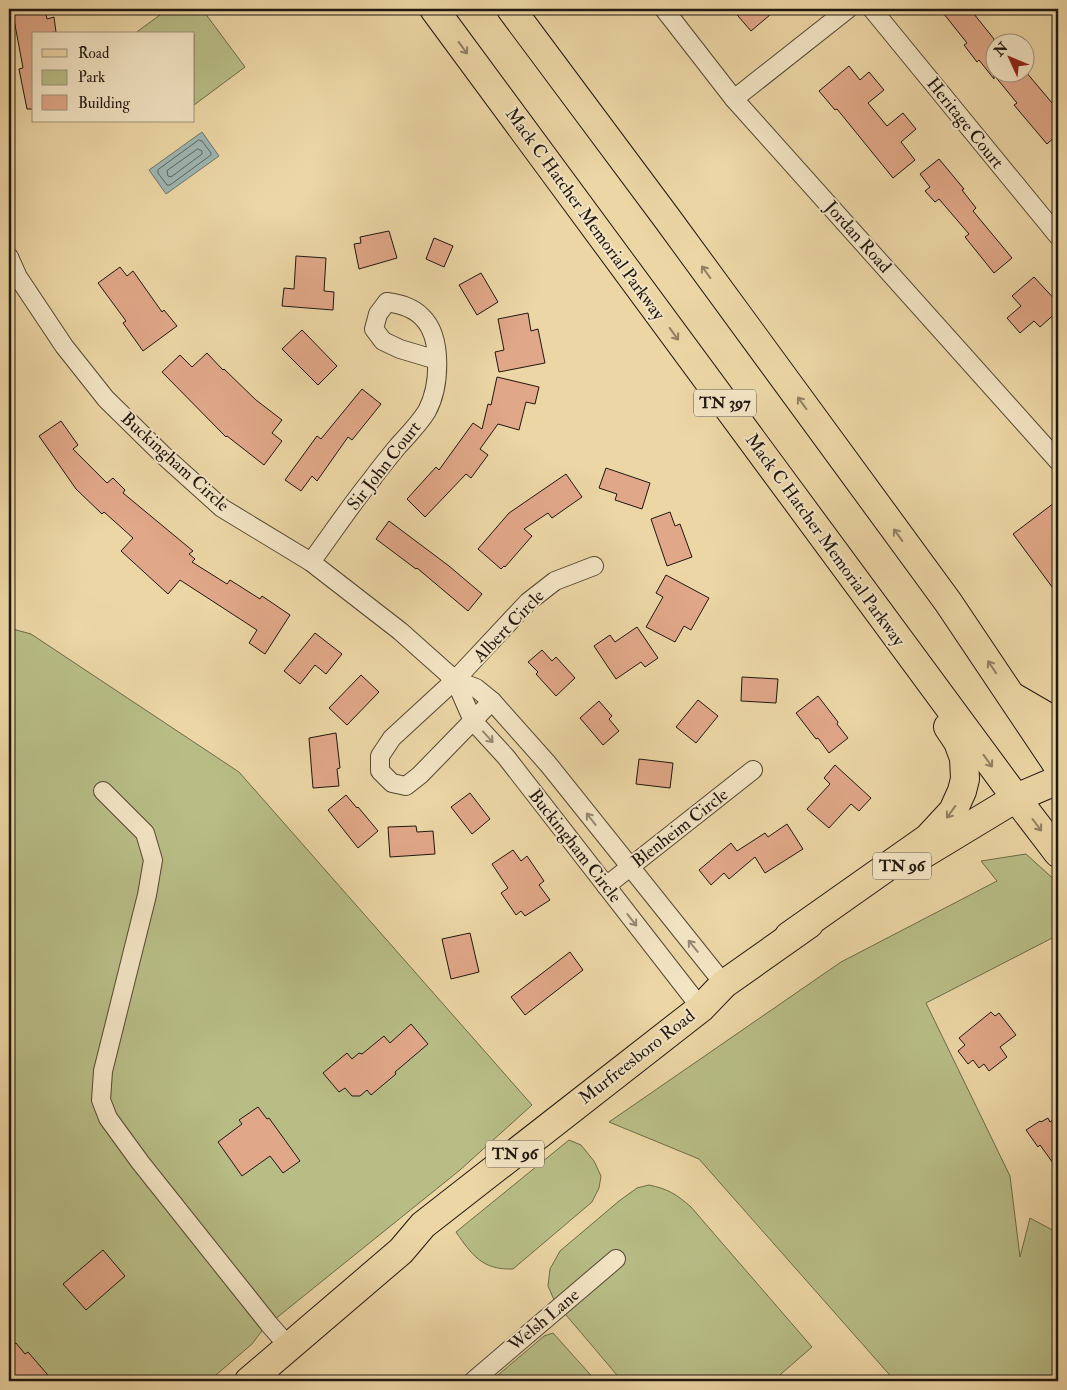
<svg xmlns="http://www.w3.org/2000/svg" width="1067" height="1390" viewBox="0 0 1067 1390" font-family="'IM FELL Double Pica',serif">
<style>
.green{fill:#b8bd86;stroke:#6c6a4a}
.water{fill:#9db6b2;stroke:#6b7671}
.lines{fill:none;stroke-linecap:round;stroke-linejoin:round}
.shore{stroke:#5e6660;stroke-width:1}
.building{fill:#e0a788;stroke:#20170f}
.street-casing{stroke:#534734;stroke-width:20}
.primary-casing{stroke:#20170f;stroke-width:30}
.highway-casing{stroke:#20170f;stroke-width:30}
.street{stroke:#f3e4c4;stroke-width:18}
.primary{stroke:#ecd6a5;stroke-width:28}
.highway{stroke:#ecd6a5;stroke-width:28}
.oneway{stroke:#908062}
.oneway2{stroke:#948873}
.labels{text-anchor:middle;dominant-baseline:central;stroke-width:4;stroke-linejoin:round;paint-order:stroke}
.shield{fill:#f3e4c4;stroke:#5f5445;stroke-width:1}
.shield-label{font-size:16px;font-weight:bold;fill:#20170f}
.street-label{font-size:18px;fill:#20170f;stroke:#f3e4c4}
</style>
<rect width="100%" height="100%" fill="#ecd6a5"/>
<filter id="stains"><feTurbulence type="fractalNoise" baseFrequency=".004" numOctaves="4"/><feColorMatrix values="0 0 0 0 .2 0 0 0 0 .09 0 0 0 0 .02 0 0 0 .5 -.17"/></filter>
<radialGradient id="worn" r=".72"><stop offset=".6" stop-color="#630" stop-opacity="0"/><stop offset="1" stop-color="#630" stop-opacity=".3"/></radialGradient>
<!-- green -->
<g class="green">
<path d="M 168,9 L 202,9 L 245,67 L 194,105 L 194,34 L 134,34 Z"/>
<path d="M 9,628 L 31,634 L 239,772 L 532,1105 L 460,1170 L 269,1324 L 261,1332 L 252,1344 L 209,1381 L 9,1381 Z"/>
<path d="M 1026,854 L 1058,883 L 1058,935 L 926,1003 L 1010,1176 L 1020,1257 L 1030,1218 L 1058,1233 L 1058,1381 L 895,1381 L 699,1159 L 609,1122 L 841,962 L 997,881 L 981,861 Z"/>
<path d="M 569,1140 L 581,1145 L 594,1161 L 601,1176 L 599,1188 L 592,1202 L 513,1269 C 482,1270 472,1255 456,1232 Z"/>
<path d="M 649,1185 C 668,1189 676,1194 691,1207 L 812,1347 L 773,1381 L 622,1381 L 555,1302 L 548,1286 L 550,1269 L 560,1251 L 619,1201 L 637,1188 Z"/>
<path d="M 553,1333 L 596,1381 L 491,1381 L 544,1336 Z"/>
</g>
<!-- water -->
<path class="water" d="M 202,132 L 219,156 L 166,194 L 149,170 Z"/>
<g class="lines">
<!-- shore -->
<g class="shore">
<path d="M 199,140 L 202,141 L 211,153 L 211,155 L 170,185 L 167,185 L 158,173 L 158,170 Z"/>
<path d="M 198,149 L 202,151 L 202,154 L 171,177 L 168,176 L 167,171 Z"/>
</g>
</g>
<!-- building -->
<g class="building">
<path d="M 45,9 L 47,19 L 54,17 L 56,32 L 34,34 L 34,109 L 27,109 L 19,69 L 23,68 L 13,14 Z"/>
<path d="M 732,9 L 777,9 L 751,31 Z"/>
<path d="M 940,9 L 970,9 L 994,39 L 994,72 L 1026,72 L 1058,110 L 1058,134 L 1047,144 L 1014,105 L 1017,103 L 994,75 L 994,79 L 979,60 L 977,62 L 964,45 L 967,43 Z"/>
<path d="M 849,66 L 860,80 L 869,72 L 884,90 L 868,103 L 887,126 L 903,113 L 916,129 L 901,142 L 915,160 L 893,178 L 837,109 L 835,110 L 819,91 Z"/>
<path d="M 939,159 L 964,189 L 962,190 L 976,208 L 973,211 L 1012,258 L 994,273 L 965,237 L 969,234 L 939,199 L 935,202 L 925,191 L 930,187 L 920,174 Z"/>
<path d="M 389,231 L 397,258 L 359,269 L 354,244 L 361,243 L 360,237 Z"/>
<path d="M 434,238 L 453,246 L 444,267 L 426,259 Z"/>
<path d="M 296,256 L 326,258 L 324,291 L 334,292 L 333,310 L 282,306 L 284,288 L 294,289 Z"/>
<path d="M 120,267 L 127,276 L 133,271 L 162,312 L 164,310 L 177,326 L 143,351 L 123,323 L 126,321 L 98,283 Z"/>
<path d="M 481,273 L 498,302 L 477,315 L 459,285 Z"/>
<path d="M 1034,277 L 1058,303 L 1058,311 L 1040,327 L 1034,321 L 1020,333 L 1007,318 L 1021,306 L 1012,296 Z"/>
<path d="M 528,313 L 531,331 L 538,329 L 545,363 L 499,372 L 495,352 L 504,350 L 498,319 Z"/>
<path d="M 302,330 L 337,366 L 318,385 L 282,349 Z"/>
<path d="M 207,353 L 223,370 L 224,369 L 256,400 L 282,420 L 272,433 L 282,441 L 264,465 L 227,436 L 226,437 L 162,372 L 180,355 L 192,367 Z"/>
<path d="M 497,377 L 539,387 L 535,404 L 526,402 L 519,430 L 498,424 L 480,449 L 488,455 L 471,478 L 466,474 L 425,517 L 407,499 L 436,467 L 439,470 L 473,423 L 482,429 L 488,404 L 491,405 Z"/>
<path d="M 362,389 L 381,404 L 352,440 L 348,437 L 317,481 L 312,476 L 301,491 L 285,480 L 317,436 L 321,439 Z"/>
<path d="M 61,421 L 78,445 L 73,449 L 107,483 L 113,478 L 125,490 L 123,493 L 193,551 L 189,554 L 195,559 L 192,562 L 227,584 L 230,580 L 260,599 L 262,596 L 290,615 L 265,654 L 249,643 L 257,630 L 180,580 L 168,594 L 121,551 L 133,538 L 104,512 L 102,514 L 76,489 L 39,436 Z"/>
<path d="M 606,468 L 650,483 L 642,509 L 615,500 L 617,494 L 599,488 Z"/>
<path d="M 566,474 L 582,497 L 552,518 L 548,513 L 524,529 L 532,536 L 505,567 L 504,566 L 501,569 L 478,549 L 509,513 Z"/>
<path d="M 1058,500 L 1058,595 L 1013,534 Z"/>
<path d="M 670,512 L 675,526 L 680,524 L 692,557 L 667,566 L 651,519 Z"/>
<path d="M 389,521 L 449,566 L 482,594 L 468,611 L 417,568 L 416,569 L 376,539 Z"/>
<path d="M 666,575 L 709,598 L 691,630 L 684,626 L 675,642 L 646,627 L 663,597 L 656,593 Z"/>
<path d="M 637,627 L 658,658 L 645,667 L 641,662 L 616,679 L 594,646 L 610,635 L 615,642 Z"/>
<path d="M 315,633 L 342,654 L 326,674 L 315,665 L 300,684 L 284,671 Z"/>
<path d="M 542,650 L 552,661 L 556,657 L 575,678 L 556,696 L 536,674 L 538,672 L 528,662 Z"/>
<path d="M 361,675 L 379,692 L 347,725 L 329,708 Z"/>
<path d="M 742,677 L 778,679 L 776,703 L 741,701 Z"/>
<path d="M 818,696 L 838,722 L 837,724 L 848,738 L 829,753 L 818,738 L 816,739 L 796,713 Z"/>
<path d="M 698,700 L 718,716 L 696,743 L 676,727 Z"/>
<path d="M 599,701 L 612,716 L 609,719 L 619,731 L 603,745 L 580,718 Z"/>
<path d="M 336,733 L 340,768 L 337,769 L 339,786 L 313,788 L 309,738 Z"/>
<path d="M 639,759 L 673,763 L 670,788 L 636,784 Z"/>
<path d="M 835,765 L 871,798 L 859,811 L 851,804 L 829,828 L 807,809 L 830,784 L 824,778 Z"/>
<path d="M 470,793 L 490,819 L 472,834 L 451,807 Z"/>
<path d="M 346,795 L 357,808 L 358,807 L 378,831 L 358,848 L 328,810 Z"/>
<path d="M 787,824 L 803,849 L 765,873 L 755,857 L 729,879 L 724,873 L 711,885 L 699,870 L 731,843 L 737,851 L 765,833 L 768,837 Z"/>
<path d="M 416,826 L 417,832 L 433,831 L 435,854 L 390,857 L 388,827 Z"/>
<path d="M 513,850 L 521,861 L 527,856 L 544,881 L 539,885 L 550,900 L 525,916 L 521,911 L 516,915 L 501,893 L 508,888 L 492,864 Z"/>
<path d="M 470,933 L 479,972 L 451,979 L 442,939 Z"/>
<path d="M 570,952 L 583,970 L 525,1015 L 511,997 Z"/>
<path d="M 991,1012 L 995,1016 L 999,1013 L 1016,1035 L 1000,1047 L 1007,1057 L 989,1071 L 984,1064 L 979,1068 L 973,1060 L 968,1064 L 958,1051 L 965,1045 L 959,1038 Z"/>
<path d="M 411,1024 L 428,1044 L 395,1072 L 396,1074 L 371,1095 L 367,1090 L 360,1096 L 352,1096 L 345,1088 L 339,1092 L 323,1073 L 347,1053 L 352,1059 L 359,1053 L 362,1054 L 384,1036 L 390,1043 Z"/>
<path d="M 258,1107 L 267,1119 L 269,1118 L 300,1161 L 283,1173 L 270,1156 L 242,1176 L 218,1142 L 242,1124 L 239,1120 Z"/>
<path d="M 1058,1116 L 1058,1170 L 1040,1145 L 1038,1147 L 1026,1130 L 1040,1121 L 1041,1122 L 1048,1118 L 1050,1122 Z"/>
<path d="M 103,1250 L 125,1276 L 86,1310 L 63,1284 Z"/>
<path d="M 16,1343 L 25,1354 L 28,1352 L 53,1381 L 9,1381 L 9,1349 Z"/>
</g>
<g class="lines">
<!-- street casing -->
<g class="street-casing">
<g id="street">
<path d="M 664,9 L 734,99 L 1058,461"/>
<path d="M 872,9 L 1058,236"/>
<path d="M 734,99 L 848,9"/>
<path d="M 9,257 L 18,277 L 64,346 L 106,399 L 162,454 L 222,508 L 311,562 L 400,631 L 455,680 L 476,688 L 492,701 L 548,764 L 724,984"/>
<path d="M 311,562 C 331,535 350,506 372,479 C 380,468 389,457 398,446 C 408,435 419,424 427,411 C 440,387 443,337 422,317 C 413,307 400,304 387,302 L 378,314 L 374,329 L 383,341 L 400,349 L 437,360"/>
<path d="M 455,680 L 473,721 L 506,757 L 701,1008"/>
<path d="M 492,701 L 420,775 L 406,786 L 392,783 L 380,771 L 380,756 L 392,738 L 455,680 L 528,602 L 555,581 L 594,566"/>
<path d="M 103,791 L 145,833 L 153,860 L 147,895 L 103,1071 L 101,1100 L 108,1118 L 140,1162 L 269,1324 L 289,1347"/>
<path d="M 606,886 L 753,770"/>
<path d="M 473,1381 L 616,1259"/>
</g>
</g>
<!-- primary casing -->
<g class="primary-casing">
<g id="primary">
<path d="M 912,861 L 1016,798 L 1058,853"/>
<path d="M 249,1381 L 401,1251 L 423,1225 L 701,1008 L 724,984 L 809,924"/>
</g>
</g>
<!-- highway casing -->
<g class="highway-casing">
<g id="highway">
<path d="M 434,9 L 1016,798 L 1058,780"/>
<path d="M 511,9 L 666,217 L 948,602 L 1058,766"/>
<path d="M 1015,698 L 1046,716 L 1058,720"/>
<path d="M 789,936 L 928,838 L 953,811 L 962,791 L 965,779 L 964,758 L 958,742 L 948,727"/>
</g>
</g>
<!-- street -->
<use href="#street" class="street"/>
<!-- primary -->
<use href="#primary" class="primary"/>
<!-- highway -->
<use href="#highway" class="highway"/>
</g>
<!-- one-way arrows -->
<defs><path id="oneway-shaft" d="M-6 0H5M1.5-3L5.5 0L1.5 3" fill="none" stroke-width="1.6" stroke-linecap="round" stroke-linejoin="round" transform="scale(1.25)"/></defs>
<g class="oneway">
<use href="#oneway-shaft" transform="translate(463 48) rotate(54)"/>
<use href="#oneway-shaft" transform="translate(706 272) rotate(-126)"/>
<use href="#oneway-shaft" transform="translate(674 334) rotate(54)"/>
<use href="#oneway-shaft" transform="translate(802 403) rotate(-126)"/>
<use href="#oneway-shaft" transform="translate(898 535) rotate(-126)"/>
<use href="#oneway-shaft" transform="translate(992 667) rotate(-124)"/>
<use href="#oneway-shaft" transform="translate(988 761) rotate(54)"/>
<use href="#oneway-shaft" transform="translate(951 812) rotate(126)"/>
<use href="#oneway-shaft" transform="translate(1037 825) rotate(53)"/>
</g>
<g class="oneway2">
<use href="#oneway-shaft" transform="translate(488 737) rotate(48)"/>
<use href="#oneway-shaft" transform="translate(591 819) rotate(-128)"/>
<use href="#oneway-shaft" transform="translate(632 920) rotate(52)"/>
<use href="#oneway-shaft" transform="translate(693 946) rotate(-129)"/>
</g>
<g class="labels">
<!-- shield labels -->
<g class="shield">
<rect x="694" y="389.5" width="62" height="27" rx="4"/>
<rect x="873" y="852.5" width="58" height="27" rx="4"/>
<rect x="486" y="1140.5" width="58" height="27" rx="4"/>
</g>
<g class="shield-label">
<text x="725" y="403">TN 397</text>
<text x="902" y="866">TN 96</text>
<text x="515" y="1154">TN 96</text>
</g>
<!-- street labels -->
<g class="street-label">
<text transform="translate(965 123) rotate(51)">Heritage Court</text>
<text transform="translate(585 214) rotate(54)">Mack C Hatcher Memorial Parkway</text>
<text transform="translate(858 237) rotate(48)">Jordan Road</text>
<text transform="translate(175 462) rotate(42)">Buckingham Circle</text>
<text transform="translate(384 466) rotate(-52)">Sir John Court</text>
<text transform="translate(825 540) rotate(54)">Mack C Hatcher Memorial Parkway</text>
<text transform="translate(509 626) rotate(-46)">Albert Circle</text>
<text transform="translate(680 828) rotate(-38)">Blenheim Circle</text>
<text transform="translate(575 846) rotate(52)">Buckingham Circle</text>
<text transform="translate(637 1057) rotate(-38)">Murfreesboro Road</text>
<text transform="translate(544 1320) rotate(-40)">Welsh Lane</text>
</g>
</g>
<!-- margin -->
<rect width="1067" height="1390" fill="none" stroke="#ecd6a5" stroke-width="30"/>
<rect x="10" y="10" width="1047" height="1370" fill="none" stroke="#20170f" stroke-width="2.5"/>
<rect x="15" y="15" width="1037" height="1360" fill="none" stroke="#20170f"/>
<!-- legend -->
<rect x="32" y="32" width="162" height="90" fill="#f3e4c4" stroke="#9f927c"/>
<rect x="42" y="49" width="25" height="8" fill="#ecd6a5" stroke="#9f927c"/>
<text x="78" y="58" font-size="15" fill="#20170f">Road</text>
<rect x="42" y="70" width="25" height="15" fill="#b8bd86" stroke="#9f927c"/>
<text x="78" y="82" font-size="15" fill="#20170f">Park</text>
<rect x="42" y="95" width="25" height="15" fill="#e0a788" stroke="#9f927c"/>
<text x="78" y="108" font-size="15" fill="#20170f">Building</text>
<!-- north arrow -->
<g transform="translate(1010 58) rotate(314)"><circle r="24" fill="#f3e4c4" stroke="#9f927c"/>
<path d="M0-4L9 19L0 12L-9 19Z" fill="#8f2418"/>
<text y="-8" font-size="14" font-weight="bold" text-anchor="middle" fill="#20170f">N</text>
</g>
<rect width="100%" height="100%" filter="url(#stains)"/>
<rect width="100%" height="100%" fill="url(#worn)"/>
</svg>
